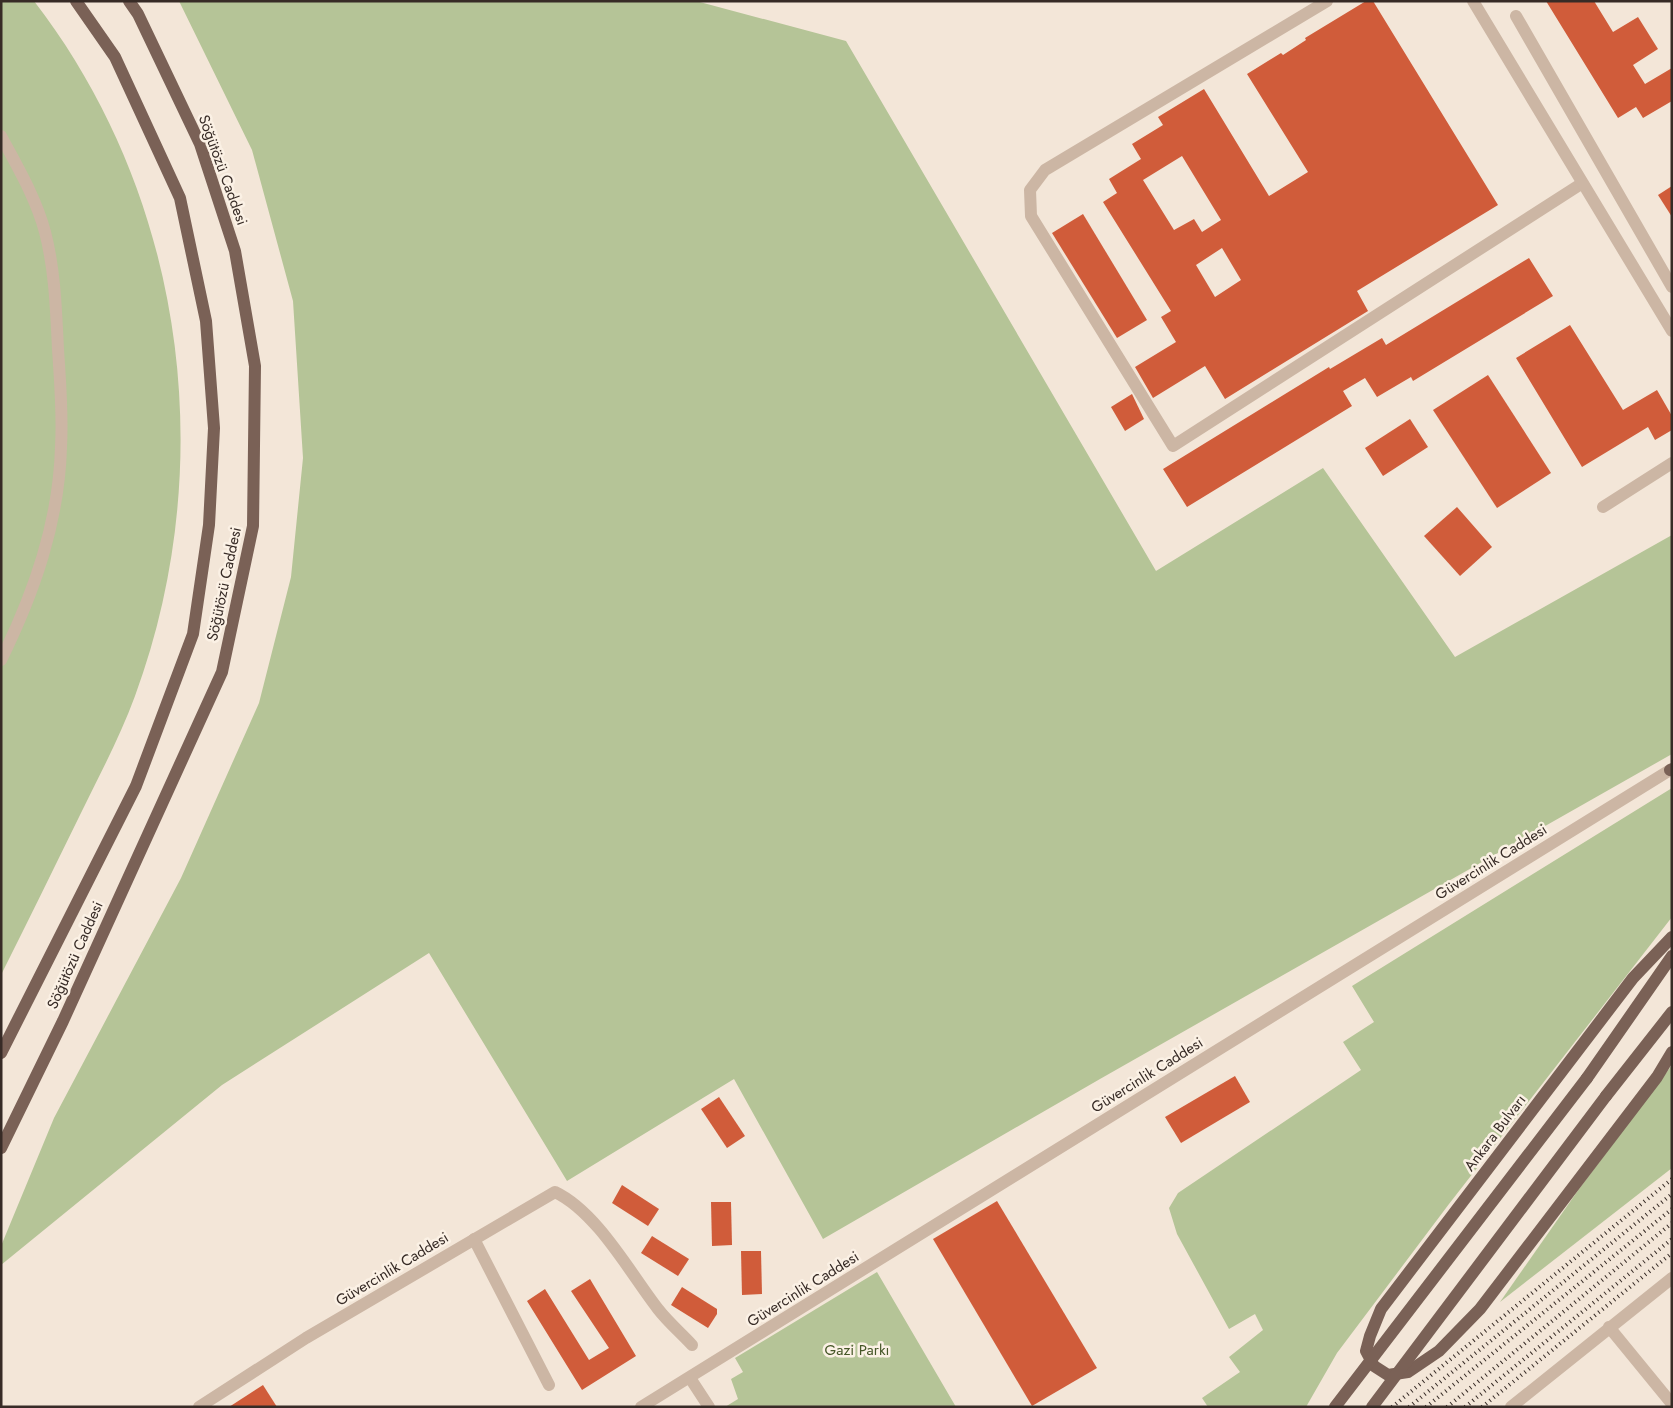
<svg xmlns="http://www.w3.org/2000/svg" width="1673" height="1408" viewBox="0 0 1673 1408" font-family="Jost,sans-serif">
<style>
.green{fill:#b5c497}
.building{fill:#d05c3a;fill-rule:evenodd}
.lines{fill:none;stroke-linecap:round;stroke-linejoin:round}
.minor{stroke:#ccb6a4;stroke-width:12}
.major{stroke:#7a6156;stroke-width:12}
.rail{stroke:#372b26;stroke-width:4;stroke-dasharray:1 4;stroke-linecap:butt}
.major-bridge{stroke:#7a6156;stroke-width:12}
.labels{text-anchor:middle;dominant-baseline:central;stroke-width:5;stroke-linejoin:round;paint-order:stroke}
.street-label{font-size:15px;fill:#372b26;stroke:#fbf1e5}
.park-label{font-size:15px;fill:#465728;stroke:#fbf1e5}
</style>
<rect width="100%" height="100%" fill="#f3e6d8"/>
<!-- green -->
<g class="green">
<path d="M 1,1 L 34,1 C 186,198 220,465 135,696 C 120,737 99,776 80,815 C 54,868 28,921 1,975 Z"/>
<path d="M 179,1 L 696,1 L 846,41 L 1156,571 L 1323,468 L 1455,657 L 1672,535 L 1672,754 L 1100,1079 L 823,1239 L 734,1079 L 567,1181 L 429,953 L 222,1085 L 1,1265 L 1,1246 L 54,1118 L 181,878 L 259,703 L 291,577 L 303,458 L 293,301 L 252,150 Z"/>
<path d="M 1672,788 L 1672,917 L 1449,1204 L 1337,1353 L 1306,1407 L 1208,1407 L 1202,1398 L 1240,1372 L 1229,1357 L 1263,1330 L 1255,1314 L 1229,1329 L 1177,1234 L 1169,1208 L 1178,1193 L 1361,1070 L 1343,1042 L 1374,1022 L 1352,986 Z"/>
<path d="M 1672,1065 L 1672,1168 L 1500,1302 L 1579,1189 Z"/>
<path d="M 877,1272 L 956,1407 L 725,1407 L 738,1399 L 731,1379 L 743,1372 L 735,1358 Z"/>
</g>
<!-- building -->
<g class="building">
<path d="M 1366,1 L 1373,1 L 1498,205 L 1357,291 L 1368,311 L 1225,399 L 1205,366 L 1153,398 L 1135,367 L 1176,342 L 1161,317 L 1171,311 L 1103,202 L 1117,193 L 1109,179 L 1141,159 L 1132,144 L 1163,125 L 1158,117 L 1204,89 L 1269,196 L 1308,172 L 1247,74 L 1281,53 L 1283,55 L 1306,40 L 1305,38 ZM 1182,156 L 1221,220 L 1202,232 L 1194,219 L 1174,230 L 1143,180 ZM 1222,248 L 1241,280 L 1215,297 L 1196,265 Z"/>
<path d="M 1546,1 L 1594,1 L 1613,32 L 1638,17 L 1658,49 L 1633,65 L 1645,84 L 1672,68 L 1672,101 L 1643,118 L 1636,107 L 1618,118 Z"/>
<path d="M 1672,186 L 1672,217 L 1658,195 Z"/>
<path d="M 1083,214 L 1147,320 L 1117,338 L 1052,233 Z"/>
<path d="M 1529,258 L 1553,296 L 1413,381 L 1411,377 L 1377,397 L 1365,378 L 1343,391 L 1352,406 L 1187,507 L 1163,469 L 1329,367 L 1330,369 L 1382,338 L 1386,345 Z"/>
<path d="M 1570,325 L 1623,410 L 1657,390 L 1672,416 L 1672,430 L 1655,440 L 1648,427 L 1582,467 L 1516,358 Z"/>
<path d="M 1488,375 L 1551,473 L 1497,508 L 1433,410 Z"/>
<path d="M 1132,394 L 1144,419 L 1125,431 L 1111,407 Z"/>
<path d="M 1410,419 L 1428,447 L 1383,476 L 1365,448 Z"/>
<path d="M 1457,507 L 1492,547 L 1460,576 L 1424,536 Z"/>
<path d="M 1235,1076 L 1250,1102 L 1181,1143 L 1165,1117 Z"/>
<path d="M 719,1097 L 745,1136 L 727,1148 L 701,1109 Z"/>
<path d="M 622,1185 L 659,1209 L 648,1226 L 612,1203 Z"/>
<path d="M 997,1201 L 1097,1368 L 1032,1406 L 933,1239 Z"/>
<path d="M 711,1202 L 731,1202 L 732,1245 L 712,1246 Z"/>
<path d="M 652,1236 L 689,1259 L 678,1276 L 641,1253 Z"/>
<path d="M 741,1251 L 761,1251 L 762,1294 L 742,1295 Z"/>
<path d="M 590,1279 L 636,1356 L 582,1390 L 527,1301 L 545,1289 L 589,1360 L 609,1348 L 571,1291 Z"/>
<path d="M 682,1287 L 717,1309 L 717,1314 L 708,1328 L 671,1305 Z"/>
<path d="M 263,1385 L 277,1407 L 229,1407 Z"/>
</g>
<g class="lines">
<!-- minor -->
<g class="minor">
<path d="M 1327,1 L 1045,170 L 1030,190 L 1031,216 L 1173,446 L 1581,184"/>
<path d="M 1473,1 L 1672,331"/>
<path d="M 1516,16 L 1672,287"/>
<path d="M 1,136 C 18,168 36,198 45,232 C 55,270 56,310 58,349 C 60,381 63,414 61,447 C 59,522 34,593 1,660"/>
<path d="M 1603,507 L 1672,463"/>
<path d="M 474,1239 L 549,1385"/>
<path d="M 1609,1327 L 1672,1404"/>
<path d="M 690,1378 L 709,1407"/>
<path d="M 199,1407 L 306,1338 L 555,1192 C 597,1212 630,1273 658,1309 C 668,1322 681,1333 692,1345"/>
<path d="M 641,1407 L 1670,770"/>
<path d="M 1511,1407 L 1672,1278"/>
</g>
<!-- major -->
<g class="major">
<path d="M 1670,770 L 1672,769"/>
<path d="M 1672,937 L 1633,978 L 1381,1309 L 1370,1336 L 1366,1351 L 1374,1366 L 1388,1375 L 1408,1372 L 1439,1351 L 1480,1309 L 1657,1077 L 1672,1052"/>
<path d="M 1,1053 L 136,786 L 193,634 L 209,525 L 214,428 L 206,321 L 180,198 L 115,57 L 76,1"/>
<path d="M 1587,1078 L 1672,956"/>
<path d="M 1606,1096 L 1672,1012"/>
<path d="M 1,1148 L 63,1021 L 222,672 L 253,526 L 255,366 L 235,251 L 200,144 L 138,14 L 129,1"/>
</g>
<!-- rail -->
<g class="rail">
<path d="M 1392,1407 L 1672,1179"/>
<path d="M 1409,1407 L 1672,1194"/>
<path d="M 1426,1407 L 1672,1209"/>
<path d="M 1447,1407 L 1672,1223"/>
<path d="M 1465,1407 L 1672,1239"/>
<path d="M 1482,1407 L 1672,1253"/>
</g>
<!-- major-bridge -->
<g class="major-bridge">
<path d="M 1335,1407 L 1587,1078"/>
<path d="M 1372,1407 L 1606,1096"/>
</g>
</g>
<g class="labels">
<!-- street labels -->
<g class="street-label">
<text transform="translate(223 170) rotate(70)">Söğütözü Caddesi</text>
<text transform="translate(224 584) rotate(-78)">Söğütözü Caddesi</text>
<text transform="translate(1491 862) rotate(-32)">Güvercinlik Caddesi</text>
<text transform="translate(75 955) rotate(-66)">Söğütözü Caddesi</text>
<text transform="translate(1147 1075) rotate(-32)">Güvercinlik Caddesi</text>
<text transform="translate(1495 1133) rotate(-53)">Ankara Bulvarı</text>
<text transform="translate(392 1269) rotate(-31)">Güvercinlik Caddesi</text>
<text transform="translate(803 1289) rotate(-32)">Güvercinlik Caddesi</text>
</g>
<!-- park labels -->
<g class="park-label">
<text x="857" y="1350">Gazi Parkı</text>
</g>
</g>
<!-- border -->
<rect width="1673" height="1408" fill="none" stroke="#372b26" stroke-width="5"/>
</svg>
